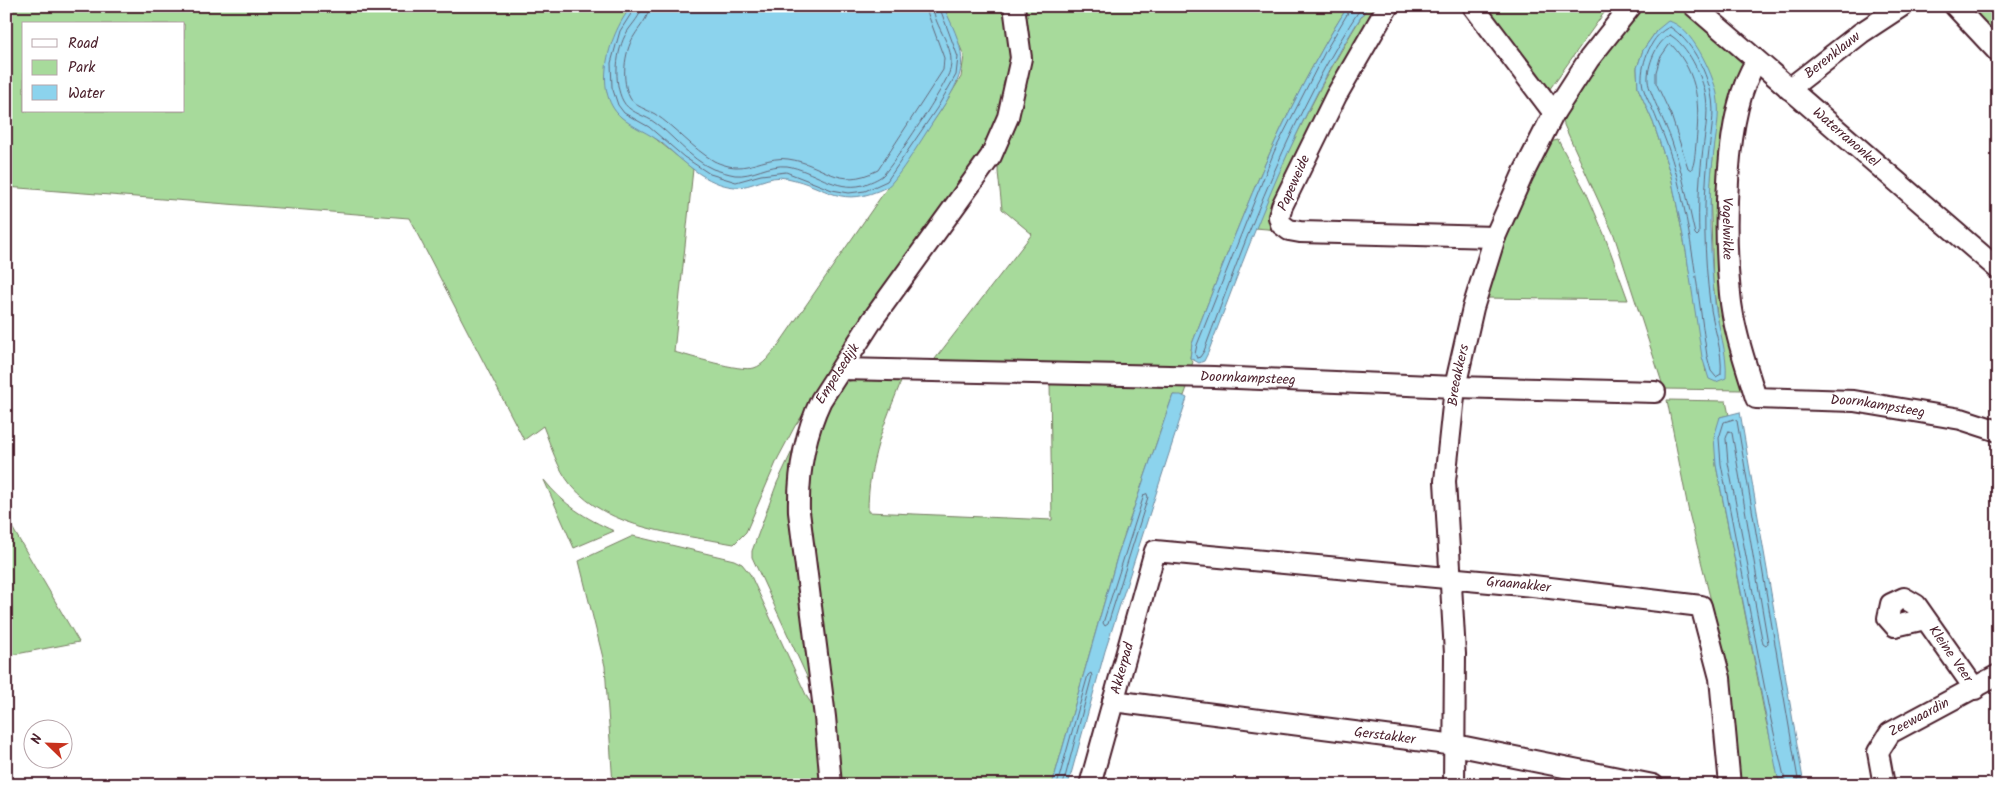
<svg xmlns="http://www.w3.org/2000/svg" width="2004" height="791" viewBox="0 0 2004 791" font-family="Kalam,sans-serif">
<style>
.green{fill:#a7da9b;stroke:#787c63;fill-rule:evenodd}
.water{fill:#8cd3ed;stroke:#728b9f}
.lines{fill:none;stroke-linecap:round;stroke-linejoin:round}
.shore{stroke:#646779;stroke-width:1}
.minor-casing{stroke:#4a1f2b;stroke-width:24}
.minor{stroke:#fff;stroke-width:20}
.labels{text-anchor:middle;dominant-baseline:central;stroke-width:5;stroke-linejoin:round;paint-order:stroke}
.street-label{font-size:14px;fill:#4a1f2b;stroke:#fff}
</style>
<rect width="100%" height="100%" fill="#fff"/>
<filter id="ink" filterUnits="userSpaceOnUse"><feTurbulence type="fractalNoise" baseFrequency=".02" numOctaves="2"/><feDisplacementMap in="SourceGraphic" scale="10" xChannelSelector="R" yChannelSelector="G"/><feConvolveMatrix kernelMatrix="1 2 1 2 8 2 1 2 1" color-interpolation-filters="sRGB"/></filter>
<g filter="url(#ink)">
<!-- green -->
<g class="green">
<path d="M 6,6 L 632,6 L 628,12 L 621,117 L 646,131 L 693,169 L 674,352 C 690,356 740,372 754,368 C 764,365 770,355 777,347 L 941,110 L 961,77 L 964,56 L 943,6 L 1006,6 L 1013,56 L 1010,87 L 987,149 L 795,426 L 778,458 L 746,532 L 734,544 C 679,534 609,530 571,485 C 557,468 551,446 543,426 L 524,440 L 409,218 L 6,187 ZM 24,24 L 184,24 L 184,111 L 24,111 Z"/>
<path d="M 1020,6 L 1348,6 C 1281,112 1237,228 1192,344 L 1190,358 L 1193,362 L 1188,375 L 928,368 L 1032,234 L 1002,209 L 998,172 L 999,150 Z"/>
<path d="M 1368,6 L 1383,6 L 1279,230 L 1255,228 C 1286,151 1324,76 1368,6 Z"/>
<path d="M 1483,6 L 1609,6 L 1549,90 Z"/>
<path d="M 1643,6 L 1685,6 L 1743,57 L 1742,71 L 1727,135 L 1747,384 L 1742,390 L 1664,389 L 1614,235 L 1564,125 L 1563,117 L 1595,66 ZM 1657,30 L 1718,109 L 1710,186 L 1713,284 L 1718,321 L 1706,372 L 1686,251 L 1671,176 L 1653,122 L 1638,88 L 1637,68 L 1643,50 Z"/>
<path d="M 1963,6 L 1998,6 L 1998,46 Z"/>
<path d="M 1558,140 L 1587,194 L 1604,234 L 1628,300 L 1485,298 L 1518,205 L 1549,142 Z"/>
<path d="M 903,377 C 884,424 868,461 868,512 L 1052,520 L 1050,382 L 1188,385 L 1184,396 L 1173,395 L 1118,554 L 1052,785 L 838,785 L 810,537 L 806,483 L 821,417 L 841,384 L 860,378 Z"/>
<path d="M 1667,400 L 1726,401 L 1729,415 L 1720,417 L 1716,465 L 1766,721 L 1782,785 L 1741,785 L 1724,653 L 1689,513 Z"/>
<path d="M 802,430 L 814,692 L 752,557 L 752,551 L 777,483 Z"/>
<path d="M 544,480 C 564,505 585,518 614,531 L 574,548 Z"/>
<path d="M 6,517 L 79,642 L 6,656 Z"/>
<path d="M 633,536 L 734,560 L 742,564 L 750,574 L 807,697 L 819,715 L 827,785 L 613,785 L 605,666 L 579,561 Z"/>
</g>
<!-- water -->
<g class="water">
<path d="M 632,6 L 943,6 C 970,60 968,70 935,119 C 927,131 896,182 887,187 C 839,210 830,187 787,178 C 769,174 752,188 735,187 C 706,185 683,161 662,143 C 649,133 632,127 621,117 C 591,91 610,31 632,6 Z"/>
<path d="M 1348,6 L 1368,6 C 1297,113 1253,234 1208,353 L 1204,361 L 1199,363 L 1190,358 L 1192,344 C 1237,228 1281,112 1348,6 Z"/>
<path d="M 1668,21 C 1691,25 1713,74 1717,94 C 1721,115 1715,138 1713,159 C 1710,182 1710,204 1710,227 C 1711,252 1712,278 1715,303 C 1718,329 1728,352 1726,378 L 1716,382 L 1709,379 L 1702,357 L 1686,251 L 1671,176 L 1653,122 L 1638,88 L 1637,68 L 1643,50 L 1657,30 Z"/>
<path d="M 1173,395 L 1181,395 L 1187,398 L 1105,651 L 1068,785 L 1052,785 L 1118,554 Z"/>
<path d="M 1740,412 L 1804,785 L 1782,785 L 1778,778 L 1716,465 L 1714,437 L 1720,417 Z"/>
</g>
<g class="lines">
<!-- shore -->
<g class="shore">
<path d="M 636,6 L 620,31 L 611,63 L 612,87 L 618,105 L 624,113 L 649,127 L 684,157 L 710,174 L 736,182 L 761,175 L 786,172 L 832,190 L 849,193 L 865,191 L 887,181 L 937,108 L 956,75 L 958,57 L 939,6"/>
<path d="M 642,6 C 641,16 632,24 627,32 C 616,50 613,82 623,101 C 628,111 642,115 651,120 C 673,134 689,159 713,169 C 719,171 729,174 735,175 C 752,177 769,164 787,166 C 813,170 835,192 863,185 C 868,183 879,179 883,175 C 894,164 947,84 950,70 C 956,45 934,29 933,6"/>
<path d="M 649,6 C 649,18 640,26 634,36 C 624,52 621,81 630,98 C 634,106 648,110 655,114 C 676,128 692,148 714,161 C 720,164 730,167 736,167 C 752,168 770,156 788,159 C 825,164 837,191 878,170 L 943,70 L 944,58 L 925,6"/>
<path d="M 1352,6 L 1326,50 L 1274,152 L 1197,345 L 1195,354 L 1197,358 L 1200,357 L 1204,351 C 1248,232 1292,112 1362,6"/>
<path d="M 1670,27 C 1692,41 1705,69 1711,93 C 1716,114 1710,138 1708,158 C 1703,206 1704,256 1710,303 C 1713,327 1723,350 1721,374 L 1716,377 L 1711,371 L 1707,356 C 1698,296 1692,233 1676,173 C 1671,155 1665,137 1657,120 C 1653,108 1643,94 1642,81 C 1641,63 1652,33 1670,27 Z"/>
<path d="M 1670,35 C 1688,45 1702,76 1706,96 C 1709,116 1704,138 1702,157 C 1699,183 1698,208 1699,234 L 1697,236 L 1695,234 C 1688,204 1683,174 1673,145 C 1669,130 1649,93 1648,81 C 1647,66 1656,42 1670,35 Z"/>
<path d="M 1672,45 C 1699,76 1700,105 1696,144 C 1695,151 1695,164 1691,170 L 1688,168 L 1671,115 L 1656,83 L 1656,72 L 1660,58 L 1669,45 Z"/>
<path d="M 1729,431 L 1732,433 L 1768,643 L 1766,646 L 1763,644 L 1728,463 L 1726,439 Z"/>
<path d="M 1147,494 L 1148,497 L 1108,624 L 1105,626 L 1103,623 L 1144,495 Z"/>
<path d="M 1057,785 L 1088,675 L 1091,673 L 1092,676 L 1063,785"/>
<path d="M 1786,785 L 1771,720 L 1721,464 L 1719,438 L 1724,422 L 1734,419 L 1737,421 L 1799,785"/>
</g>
<!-- minor casing -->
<g class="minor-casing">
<g id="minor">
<path d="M 1388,6 L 1336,96 L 1282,206 L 1279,217 L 1281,224 L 1289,230 L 1300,232 L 1495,237"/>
<path d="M 1473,6 L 1554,113"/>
<path id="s1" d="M 1694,6 L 1998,269"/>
<path d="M 1955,6 L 1998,52"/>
<path id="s2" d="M 1756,62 C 1723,113 1724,234 1730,294 C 1733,329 1746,365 1756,398 L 1854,401 L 1961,419 L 1998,431"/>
<path id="s3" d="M 1789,89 L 1861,33 L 1902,6"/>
<path id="s4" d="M 842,369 L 1214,377 L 1455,387 L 1655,392"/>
<path id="s5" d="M 1925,619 L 1895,626 L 1888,618 L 1891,604 L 1904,598 L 1916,605 L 1975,689"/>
<path id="s6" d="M 1113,701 L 1455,745 L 1653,785"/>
<path id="s7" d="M 831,785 L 825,717 L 799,512 C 798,474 804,436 821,400 L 873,319 L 991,156 L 1008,117 L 1021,58 L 1014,6"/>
<path id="s8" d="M 1090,785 L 1155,551 L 1533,586 L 1701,606 L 1720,678 L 1730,785"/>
<path id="s9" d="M 1454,785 L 1455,654 L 1445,481 L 1455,387 L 1473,308 L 1495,237 L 1523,174 L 1554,113 L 1589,59 L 1631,6"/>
<path id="s10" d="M 1884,785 L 1878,752 L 1890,733 L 1998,675"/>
</g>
</g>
<!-- minor -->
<use href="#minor" class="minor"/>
</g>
</g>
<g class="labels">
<!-- street labels -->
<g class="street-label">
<text stroke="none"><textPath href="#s3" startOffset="55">Berenklauw</textPath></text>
<text stroke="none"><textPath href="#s1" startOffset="201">Waterranonkel</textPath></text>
<text transform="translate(1294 183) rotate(-66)">Papeweide</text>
<text stroke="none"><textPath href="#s2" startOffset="171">Vogelwikke</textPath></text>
<text stroke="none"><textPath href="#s7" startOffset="421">Empelsedijk</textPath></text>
<text stroke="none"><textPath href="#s9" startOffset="411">Breeakkers</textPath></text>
<text stroke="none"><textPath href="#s4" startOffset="406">Doornkampsteeg</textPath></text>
<text stroke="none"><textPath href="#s2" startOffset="466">Doornkampsteeg</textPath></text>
<text stroke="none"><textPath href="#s8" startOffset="608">Graanakker</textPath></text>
<text stroke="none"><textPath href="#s5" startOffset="144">Kleine Veer</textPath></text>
<text stroke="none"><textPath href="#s8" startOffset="121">Akkerpad</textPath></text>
<text stroke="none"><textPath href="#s10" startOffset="89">Zeewaardin</textPath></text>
<text stroke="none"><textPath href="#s6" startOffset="274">Gerstakker</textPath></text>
</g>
</g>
<!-- margin -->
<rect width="2004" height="791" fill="none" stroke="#fff" stroke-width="25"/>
<rect x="12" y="12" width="1979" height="766" fill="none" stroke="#4a1f2b" stroke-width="2" filter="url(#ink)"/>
<!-- legend -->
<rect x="22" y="22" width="162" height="90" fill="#ffffff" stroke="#b7a5aa"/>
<rect x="32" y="39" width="25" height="8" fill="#ffffff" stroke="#b7a5aa"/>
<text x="68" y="48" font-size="15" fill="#4a1f2b">Road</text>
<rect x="32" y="60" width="25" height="15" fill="#a7da9b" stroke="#b7a5aa"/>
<text x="68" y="72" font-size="15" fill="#4a1f2b">Park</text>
<rect x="32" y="85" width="25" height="15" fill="#8cd3ed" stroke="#b7a5aa"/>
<text x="68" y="98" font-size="15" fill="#4a1f2b">Water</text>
<!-- north arrow -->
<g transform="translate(48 744) rotate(293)"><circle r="24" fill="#ffffff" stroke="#b7a5aa"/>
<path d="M0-4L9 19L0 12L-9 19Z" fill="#c8321e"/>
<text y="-8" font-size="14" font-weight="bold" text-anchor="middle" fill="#4a1f2b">N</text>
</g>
</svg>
